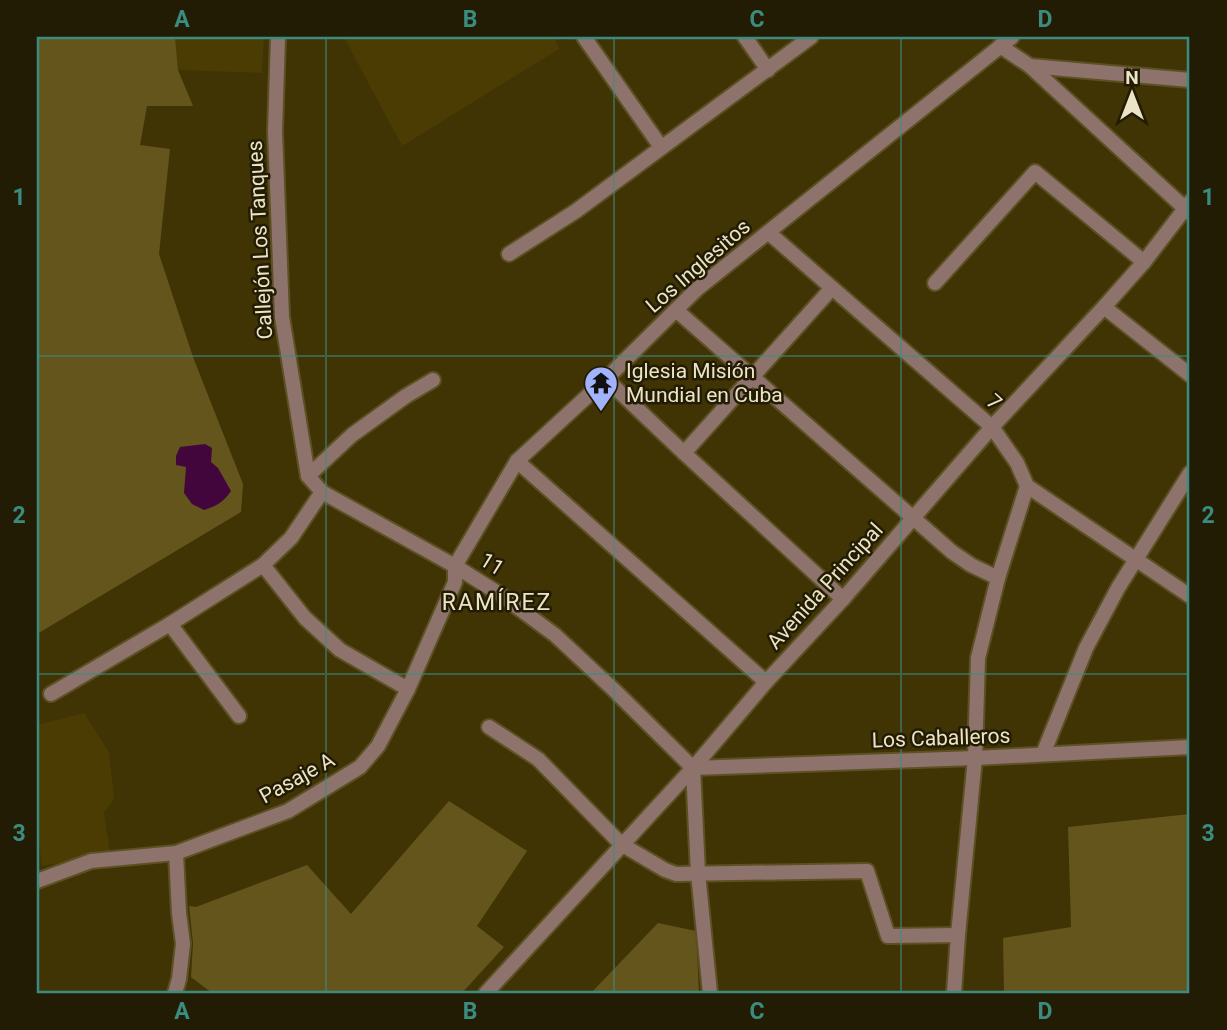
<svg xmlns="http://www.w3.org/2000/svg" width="1227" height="1030" viewBox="0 0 1227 1030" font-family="Roboto,sans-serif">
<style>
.built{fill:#4a3c03}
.green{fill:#64551d}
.water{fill:#42063c}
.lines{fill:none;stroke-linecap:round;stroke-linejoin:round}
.minor-casing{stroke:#5c5024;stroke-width:18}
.minor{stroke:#8e736c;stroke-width:14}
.grid{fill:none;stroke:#3b8c80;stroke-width:2;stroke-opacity:0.55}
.labels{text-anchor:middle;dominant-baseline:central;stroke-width:5;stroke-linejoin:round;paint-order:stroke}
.street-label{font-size:21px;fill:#ece4c6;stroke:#231c04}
.poi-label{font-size:21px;fill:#ece4c6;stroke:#231c04;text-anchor:start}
.neighbourhood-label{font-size:23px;letter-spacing:2px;fill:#ece4c6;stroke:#231c04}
.neatline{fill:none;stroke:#3b8c80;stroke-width:2.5}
.grid-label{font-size:23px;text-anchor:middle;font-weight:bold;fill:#3b8c80}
</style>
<rect width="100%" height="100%" fill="#403405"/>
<!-- built -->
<g class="built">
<path d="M 175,37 L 264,37 L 262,73 L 178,70 Z"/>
<path d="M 344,37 L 554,37 L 559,49 L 402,146 Z"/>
<path d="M 84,713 L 109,752 L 114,799 L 104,812 L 110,853 L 42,866 L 37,827 L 37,725 Z"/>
</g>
<!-- green -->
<g class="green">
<path d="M 37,37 L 175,37 L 178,70 L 193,106 L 147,106 L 140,145 L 170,149 L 159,254 L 193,357 L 243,484 L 241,512 L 37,634 Z"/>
<path d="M 449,801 L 527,851 L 477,926 L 504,947 L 462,993 L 212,993 L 191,977 L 193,943 L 189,906 L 196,907 L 307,865 L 351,914 Z"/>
<path d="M 1190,814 L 1190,993 L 1004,993 L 1003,938 L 1071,927 L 1068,827 Z"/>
<path d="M 658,923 L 696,931 L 699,993 L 591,993 Z"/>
</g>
<!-- water -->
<path class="water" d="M 205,444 L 212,448 L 211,462 L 218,468 L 231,491 C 224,502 216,506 204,510 L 192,504 L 184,493 L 186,467 L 176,465 L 176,456 L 180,447 Z"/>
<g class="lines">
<!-- minor casing -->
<g class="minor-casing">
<g id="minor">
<path d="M 278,37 L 275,131 L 282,317 L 308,476 L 322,492 L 455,566 L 501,595 L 555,635 L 614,690 L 693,768"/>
<path d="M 584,37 L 661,147"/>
<path d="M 745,37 L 768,70"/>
<path d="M 1000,46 L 1030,66 L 1190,213"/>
<path d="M 1030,66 L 1190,80"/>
<path d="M 769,233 L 992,427 L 1017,463 L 1027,486 L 1190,596"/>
<path d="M 509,254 L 576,211 L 811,37"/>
<path d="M 935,283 L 1035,172 L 1144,262"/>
<path d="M 1104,307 L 1190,375"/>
<path d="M 676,310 L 952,552 L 971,565 L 998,578"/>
<path d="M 606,379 L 684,453 L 843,599"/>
<path d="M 684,453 L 832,288"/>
<path d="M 517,461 L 766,682"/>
<path d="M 308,476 L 352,435 L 406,396 L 433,380"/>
<path d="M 263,565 L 305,618 L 340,650 L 408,689"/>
<path d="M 170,624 L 239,716"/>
<path d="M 51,694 L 170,624 L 263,565 L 291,538 L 322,492"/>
<path d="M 489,727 L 538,759 L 621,844 L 665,870 L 676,874 L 867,871 L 888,936 L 958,935"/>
<path d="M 1043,754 L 1086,648 L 1118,588 L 1190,473"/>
<path d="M 693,768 L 975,758 L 1190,747"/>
<path d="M 693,768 L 698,873 L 710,993"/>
<path d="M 37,881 L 91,861 L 176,853 L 288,811 L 360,767 L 378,746 L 408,689 L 455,582 L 455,566 L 517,461 L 606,379 L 697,289 L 1012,37"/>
<path d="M 175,993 L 179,979 L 183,944 L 179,913 L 176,853"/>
<path d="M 486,993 L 693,768 L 766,682 L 843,599 L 992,427 L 1104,307 L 1144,262 L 1190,202"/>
<path d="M 954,993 L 958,935 L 975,758 L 978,658 L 998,578 L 1027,486"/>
</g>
</g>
<!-- minor -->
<use href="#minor" class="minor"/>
</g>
<!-- grid -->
<path class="grid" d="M 326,37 L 326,993M 614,37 L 614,993M 901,37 L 901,993M 37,356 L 1190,356M 37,674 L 1190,674"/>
<!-- icons -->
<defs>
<g id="temple-pin" transform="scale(1.75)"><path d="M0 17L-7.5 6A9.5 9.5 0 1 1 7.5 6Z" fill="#a1b3fd" stroke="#231c04"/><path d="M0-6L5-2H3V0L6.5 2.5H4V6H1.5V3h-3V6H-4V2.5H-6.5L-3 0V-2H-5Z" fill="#111"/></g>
</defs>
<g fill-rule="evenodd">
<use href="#temple-pin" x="601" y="383"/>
</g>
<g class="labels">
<!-- street labels -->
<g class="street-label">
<text transform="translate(260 240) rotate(-93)">Callejón Los Tanques</text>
<text transform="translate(698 266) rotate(-41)">Los Inglesitos</text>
<text transform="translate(994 402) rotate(42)">7</text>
<text transform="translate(492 564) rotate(32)">11</text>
<text transform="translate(825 586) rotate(-48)">Avenida Principal</text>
<text transform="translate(941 738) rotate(-2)">Los Caballeros</text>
<text transform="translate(297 778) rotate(-29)">Pasaje A</text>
</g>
<!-- poi labels -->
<g class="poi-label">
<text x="626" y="371">Iglesia Misión<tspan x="626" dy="24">Mundial en Cuba</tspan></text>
</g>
<!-- neighbourhood labels -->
<g class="neighbourhood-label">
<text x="497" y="602">RAMÍREZ</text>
</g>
</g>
<!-- border -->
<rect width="1227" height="1030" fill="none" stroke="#231c04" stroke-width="77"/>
<!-- north arrow -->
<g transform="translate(1132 94)" stroke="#231c04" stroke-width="5" paint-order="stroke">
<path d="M0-5L12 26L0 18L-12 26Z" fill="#ece4c6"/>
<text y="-10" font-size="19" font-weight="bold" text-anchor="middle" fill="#ece4c6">N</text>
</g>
<rect x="38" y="38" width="1150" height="954" class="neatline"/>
<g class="grid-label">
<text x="182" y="27">A</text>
<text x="470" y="27">B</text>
<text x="757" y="27">C</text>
<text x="1045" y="27">D</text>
<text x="19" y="205">1</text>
<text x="1208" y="205">1</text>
<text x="19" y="523">2</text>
<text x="1208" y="523">2</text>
<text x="19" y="841">3</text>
<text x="1208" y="841">3</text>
<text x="182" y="1019">A</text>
<text x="470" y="1019">B</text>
<text x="757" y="1019">C</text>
<text x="1045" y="1019">D</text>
</g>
</svg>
